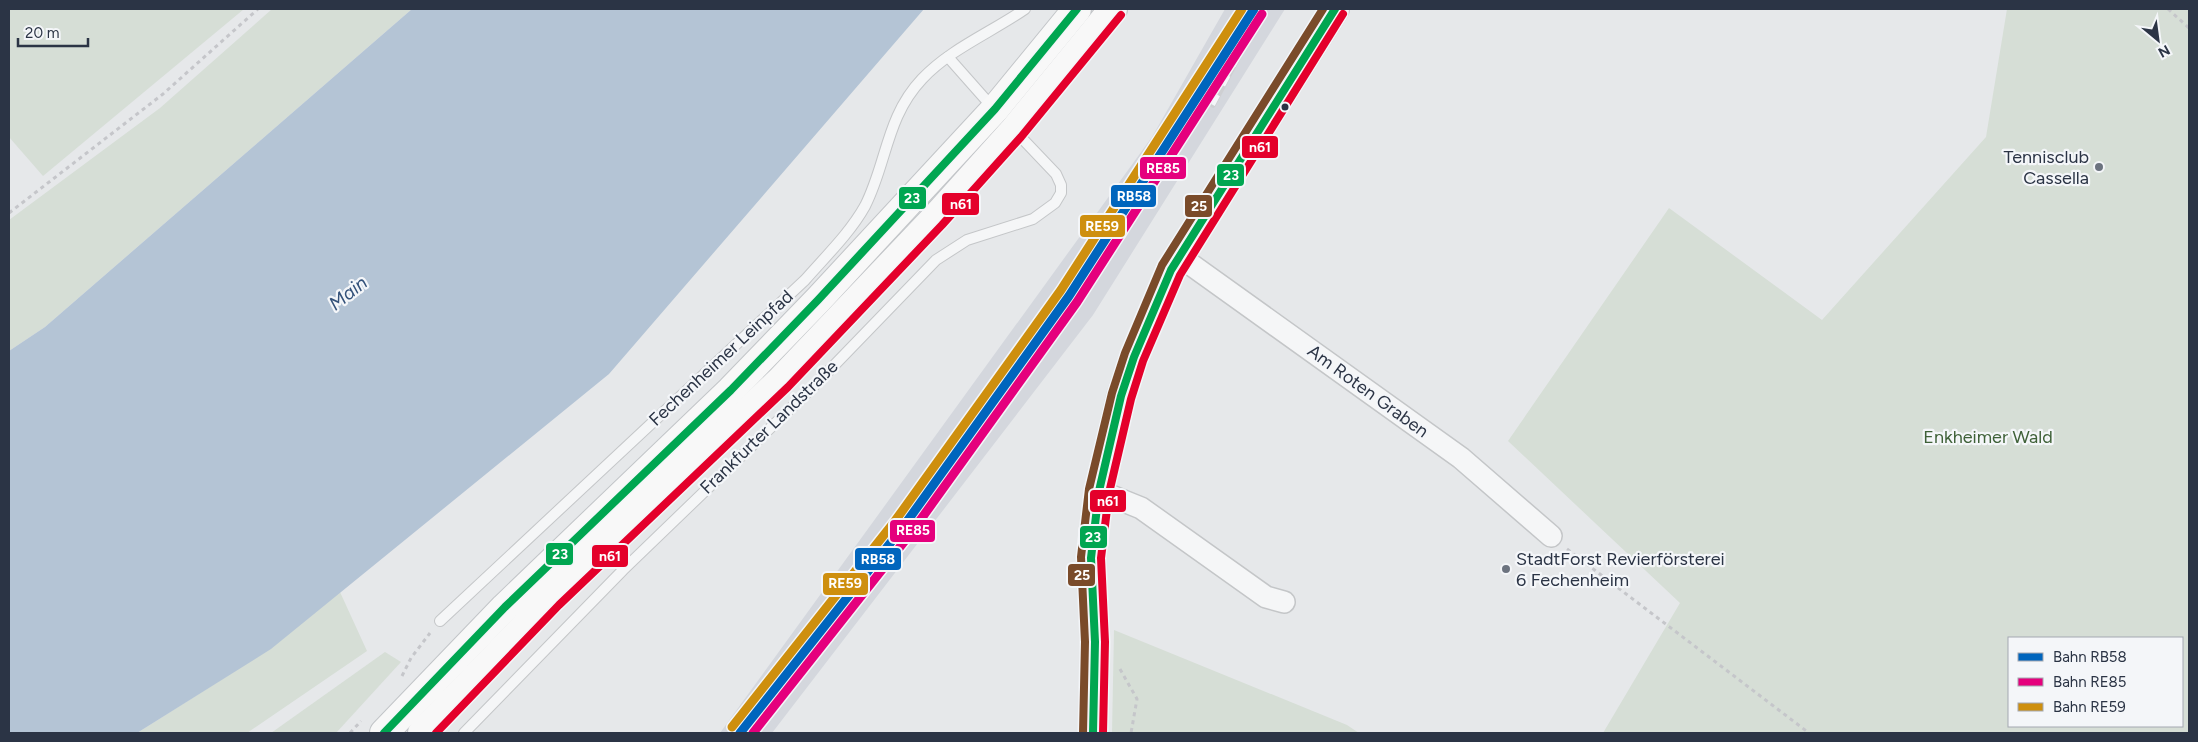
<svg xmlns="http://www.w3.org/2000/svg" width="2198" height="742" viewBox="0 0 2198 742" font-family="Figtree,sans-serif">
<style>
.built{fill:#d4d7dd}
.green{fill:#d6ded6;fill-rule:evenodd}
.water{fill:#b4c4d5}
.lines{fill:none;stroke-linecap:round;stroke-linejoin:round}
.lane-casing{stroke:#c4c6c8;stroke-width:12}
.street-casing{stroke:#c4c6c8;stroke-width:24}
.secondary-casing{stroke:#c4c6c8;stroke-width:30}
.primary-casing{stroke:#c2c5c8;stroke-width:30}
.path{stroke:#c5c6ca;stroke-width:3;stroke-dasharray:4 4;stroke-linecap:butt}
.lane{stroke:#f5f6f7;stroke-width:10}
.street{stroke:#f5f6f7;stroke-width:21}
.secondary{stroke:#f8f8f8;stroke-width:28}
.primary{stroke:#f8f8f8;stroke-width:28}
.rail-casing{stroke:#cecfd2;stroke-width:5.5}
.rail{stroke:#f4f6f9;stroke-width:4;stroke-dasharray:11;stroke-linecap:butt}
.bus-1-casing{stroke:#f4f6f9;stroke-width:11}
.bus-2-casing{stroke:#f4f6f9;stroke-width:11}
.bus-3-casing{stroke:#f4f6f9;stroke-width:11}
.bus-1{stroke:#00a651;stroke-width:8}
.bus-2{stroke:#e4002b;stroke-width:8}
.bus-3{stroke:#7a4b2a;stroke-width:8}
.rail-1-casing{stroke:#f4f6f9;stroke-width:12}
.rail-2-casing{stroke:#f4f6f9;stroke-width:12}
.rail-3-casing{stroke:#f4f6f9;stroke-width:12}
.rail-1{stroke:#0065bd;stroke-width:9}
.rail-2{stroke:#e5007d;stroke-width:9}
.rail-3{stroke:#ce8f0e;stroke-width:9}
.bus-dot{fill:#2b3445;stroke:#f4f6f9;stroke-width:2}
.poi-dot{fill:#6c737f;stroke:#f4f6f9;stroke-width:2}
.labels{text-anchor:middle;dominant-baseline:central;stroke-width:4.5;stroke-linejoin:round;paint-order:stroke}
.poi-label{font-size:18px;fill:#2b3445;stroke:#f4f6f9;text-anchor:end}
.street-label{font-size:18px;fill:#2b3445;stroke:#f4f6f9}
.park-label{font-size:18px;fill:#3f6138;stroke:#f4f6f9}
.water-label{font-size:19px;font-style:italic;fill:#34527a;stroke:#f4f6f9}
.line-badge{stroke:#f4f6f9;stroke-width:2}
.badge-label{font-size:14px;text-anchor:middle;font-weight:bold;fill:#fff}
</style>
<rect width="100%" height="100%" fill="#e6e8ea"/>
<!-- built -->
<path class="built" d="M 1225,9 L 1285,9 L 1093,315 L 772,733 L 720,733 L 1152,137 Z"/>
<!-- green -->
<g class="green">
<path d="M 9,9 L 244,9 L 43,176 L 9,137 Z"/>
<path d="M 272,9 L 412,9 L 45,327 L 9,351 L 9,220 L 160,108 Z"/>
<path d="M 2007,9 L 2189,9 L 2189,733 L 1603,733 L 1680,603 L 1508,441 L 1669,208 L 1822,320 L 1986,137 ZM 2009,638 L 2182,638 L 2182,726 L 2009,726 Z"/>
<path d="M 340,592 L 367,651 L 247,733 L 137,733 L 270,649 Z"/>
<path d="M 1114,630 L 1347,725 L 1359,733 L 1112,733 Z"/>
<path d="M 385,652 L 401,662 L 336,733 L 271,733 Z"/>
</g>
<!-- water -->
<path class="water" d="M 412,9 L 924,9 L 609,374 L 271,649 L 137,733 L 9,733 L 9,351 L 45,327 Z"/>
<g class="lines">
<!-- lane casing -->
<g class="lane-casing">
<g id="lane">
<path d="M 948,57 L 994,109"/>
<path d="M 440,621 L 805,280 C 825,257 850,233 865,206 C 887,163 886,117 922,79 C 950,49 992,32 1025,9"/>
<path d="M 464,733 L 623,570 L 818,382 L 936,260 L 967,240 L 1033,219 L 1055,203 L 1061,193 L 1061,185 L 1056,174 L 1014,130"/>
</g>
</g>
<!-- street casing -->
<g class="street-casing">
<g id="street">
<path d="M 1179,256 L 1461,458 L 1551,536"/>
<path d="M 1099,491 L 1141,508 L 1266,597 L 1284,602"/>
</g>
</g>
<!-- secondary casing -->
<g class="secondary-casing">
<path id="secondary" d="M 1093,733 L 1095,642 L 1091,558 L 1099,491 L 1121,396 L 1134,357 L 1171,270 L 1335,9"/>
</g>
<!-- primary casing -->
<g class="primary-casing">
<g id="primary">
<path d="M 384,733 L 505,607 L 731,390 L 818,300 L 995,109 L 1077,9"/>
<path d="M 422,733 L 552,598 L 781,380 L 935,218 L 1014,130 L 1113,9"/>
</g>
</g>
<!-- path -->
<g class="path">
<path d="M 2168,9 L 2189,28"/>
<path d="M 9,213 L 163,94 L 258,9"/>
<path d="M 1567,549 L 1809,733"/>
<path d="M 1120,669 L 1137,699 L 1131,733"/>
<path d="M 402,676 L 411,658 L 430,633"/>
<path d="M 350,733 L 361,721"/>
</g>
<!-- lane -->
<use href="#lane" class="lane"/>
<!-- street -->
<use href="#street" class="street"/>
<!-- secondary -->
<use href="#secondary" class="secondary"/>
<!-- primary -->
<use href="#primary" class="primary"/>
<!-- rail casing -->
<g class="rail-casing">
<path id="rail" d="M 1213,105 L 1264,9"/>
</g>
<!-- rail -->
<use href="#rail" class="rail"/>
<!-- bus-1 casing -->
<g class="bus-1-casing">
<g id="bus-1">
<path d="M 384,733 L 505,607 L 731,390 L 818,300 L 995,109 L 1077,9"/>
<path d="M 1093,733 L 1095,642 L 1091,558 L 1099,491 L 1121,396 L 1134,357 L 1171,270 L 1335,9"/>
</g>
</g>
<!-- bus-2 casing -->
<g class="bus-2-casing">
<g id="bus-2">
<path d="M 436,733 L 559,605 L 788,387 L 942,225 L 1021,137 L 1121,15"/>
<path d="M 1103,733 L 1105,642 L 1101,558 L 1109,493 L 1131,399 L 1143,361 L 1180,275 L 1343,14"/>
</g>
</g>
<!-- bus-3 casing -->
<g class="bus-3-casing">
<path id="bus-3" d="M 1083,733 L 1085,642 L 1081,557 L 1089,489 L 1112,393 L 1125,353 L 1162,265 L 1323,9"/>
</g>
<!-- bus-1 -->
<use href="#bus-1" class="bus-1"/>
<!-- bus-2 -->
<use href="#bus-2" class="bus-2"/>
<!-- bus-3 -->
<use href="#bus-3" class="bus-3"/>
<!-- rail-1 casing -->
<g class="rail-1-casing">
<path id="rail-1" d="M 740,733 L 903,527 L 1069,296 L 1254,9"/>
</g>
<!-- rail-2 casing -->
<g class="rail-2-casing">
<path id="rail-2" d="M 753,733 L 911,533 L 1077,302 L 1262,14"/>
</g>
<!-- rail-3 casing -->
<g class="rail-3-casing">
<path id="rail-3" d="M 732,727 L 895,521 L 1061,290 L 1242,9"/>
</g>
<!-- rail-1 -->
<use href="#rail-1" class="rail-1"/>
<!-- rail-2 -->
<use href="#rail-2" class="rail-2"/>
<!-- rail-3 -->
<use href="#rail-3" class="rail-3"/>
</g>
<!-- markers -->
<circle class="bus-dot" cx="1285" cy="107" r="4.5"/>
<g class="poi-dot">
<circle cx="2099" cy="167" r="5"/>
<circle cx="1506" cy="569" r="5"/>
</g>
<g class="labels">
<!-- poi labels -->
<g class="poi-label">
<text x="2089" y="157">Tennisclub<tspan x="2089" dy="21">Cassella</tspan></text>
<text x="1516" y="559" text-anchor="start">StadtForst Revierförsterei<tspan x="1516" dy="21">6 Fechenheim</tspan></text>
</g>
<!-- street labels -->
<g class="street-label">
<text transform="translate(721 358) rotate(-43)">Fechenheimer Leinpfad</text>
<text transform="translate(1368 391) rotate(36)">Am Roten Graben</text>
<text transform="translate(769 427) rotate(-44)">Frankfurter Landstraße</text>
</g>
<!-- park labels -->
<g class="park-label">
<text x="1988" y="437">Enkheimer Wald</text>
</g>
<!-- water labels -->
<g class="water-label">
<text transform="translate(348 293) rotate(-38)">Main</text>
</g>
</g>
<g class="line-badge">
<rect x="1241" y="135" width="38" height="24" rx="5" fill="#e4002b"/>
<rect x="1139" y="156" width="48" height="24" rx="5" fill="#e5007d"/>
<rect x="1216" y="163" width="29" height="24" rx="5" fill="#00a651"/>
<rect x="1110" y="184" width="47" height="24" rx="5" fill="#0065bd"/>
<rect x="898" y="186" width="29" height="24" rx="5" fill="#00a651"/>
<rect x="941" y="192" width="39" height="24" rx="5" fill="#e4002b"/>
<rect x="1184" y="194" width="29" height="24" rx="5" fill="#7a4b2a"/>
<rect x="1079" y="214" width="47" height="24" rx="5" fill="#ce8f0e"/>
<rect x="1089" y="489" width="38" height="24" rx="5" fill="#e4002b"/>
<rect x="889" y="519" width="47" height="24" rx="5" fill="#e5007d"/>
<rect x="1079" y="525" width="29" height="24" rx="5" fill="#00a651"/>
<rect x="545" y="542" width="29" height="24" rx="5" fill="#00a651"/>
<rect x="591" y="544" width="38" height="24" rx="5" fill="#e4002b"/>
<rect x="854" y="547" width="48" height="24" rx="5" fill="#0065bd"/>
<rect x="1067" y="563" width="29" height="24" rx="5" fill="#7a4b2a"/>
<rect x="822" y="572" width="47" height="24" rx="5" fill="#ce8f0e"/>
</g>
<g class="badge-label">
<text x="1260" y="152">n61</text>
<text x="1163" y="173">RE85</text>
<text x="1231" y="180">23</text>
<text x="1134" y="201">RB58</text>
<text x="912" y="203">23</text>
<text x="961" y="209">n61</text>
<text x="1199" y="211">25</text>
<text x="1102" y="231">RE59</text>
<text x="1108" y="506">n61</text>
<text x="913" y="535">RE85</text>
<text x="1093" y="542">23</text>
<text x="560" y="559">23</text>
<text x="610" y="561">n61</text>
<text x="878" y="564">RB58</text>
<text x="1082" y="580">25</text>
<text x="845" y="588">RE59</text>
</g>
<!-- border -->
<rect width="2198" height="742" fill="none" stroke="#2b3445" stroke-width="20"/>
<!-- legend -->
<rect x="2008" y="637" width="175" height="90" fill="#f4f6f9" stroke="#a4a8b1"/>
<rect x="2018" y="653" width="25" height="8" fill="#0065bd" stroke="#a4a8b1"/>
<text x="2053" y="662" font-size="15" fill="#2b3445">Bahn RB58</text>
<rect x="2018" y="678" width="25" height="8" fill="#e5007d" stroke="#a4a8b1"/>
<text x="2053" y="687" font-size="15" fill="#2b3445">Bahn RE85</text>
<rect x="2018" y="703" width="25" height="8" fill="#ce8f0e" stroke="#a4a8b1"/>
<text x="2053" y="712" font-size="15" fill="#2b3445">Bahn RE59</text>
<!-- north arrow -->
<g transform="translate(2158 40) rotate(151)" stroke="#f4f6f9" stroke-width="4" paint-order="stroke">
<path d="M0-4L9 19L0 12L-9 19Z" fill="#2b3445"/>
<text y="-8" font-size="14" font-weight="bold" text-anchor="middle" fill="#2b3445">N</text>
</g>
<!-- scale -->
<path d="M18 38v8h70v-8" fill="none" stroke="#2b3445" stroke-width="2.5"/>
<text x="25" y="38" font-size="15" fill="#2b3445" stroke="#f4f6f9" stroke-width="4" paint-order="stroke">20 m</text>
</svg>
